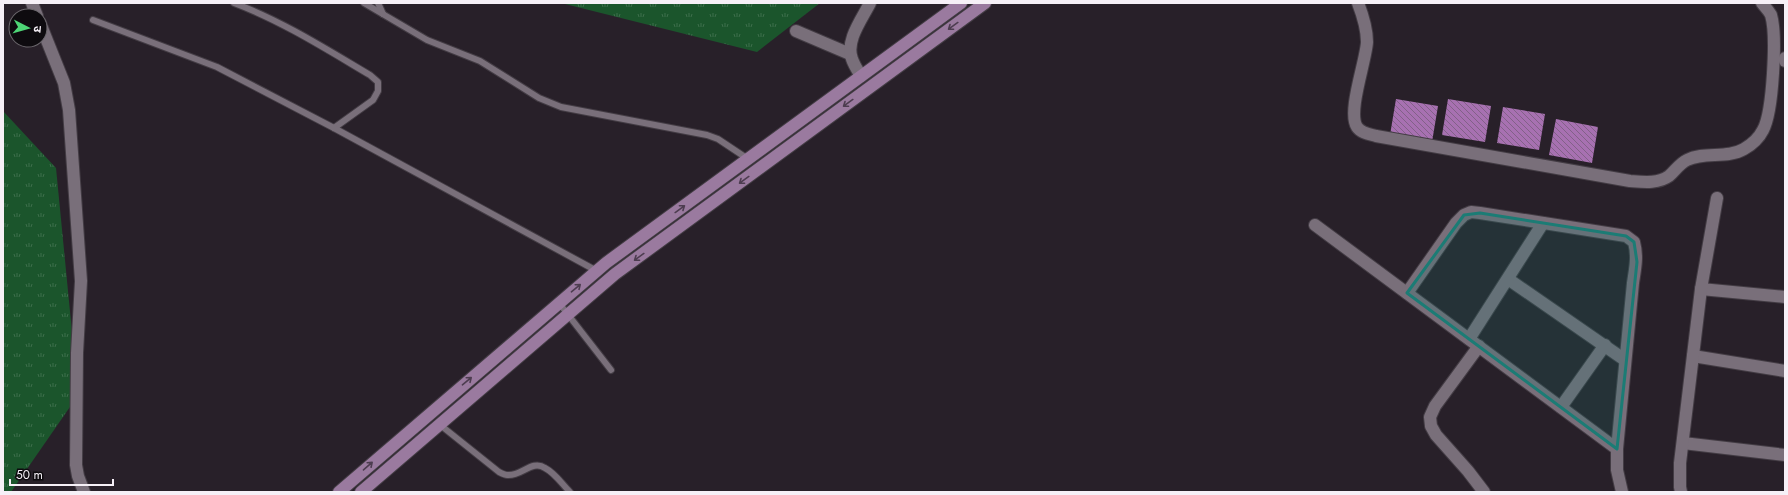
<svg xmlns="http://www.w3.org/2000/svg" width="1788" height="495" viewBox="0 0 1788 495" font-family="Jost,'Noto Sans Devanagari',sans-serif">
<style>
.grass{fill:url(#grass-tufts)}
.building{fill:url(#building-back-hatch)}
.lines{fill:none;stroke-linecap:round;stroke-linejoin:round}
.lane-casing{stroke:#433c44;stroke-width:8}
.street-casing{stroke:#433c44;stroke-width:14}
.secondary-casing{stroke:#433c44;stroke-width:14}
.lane{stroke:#796f7a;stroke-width:6}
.street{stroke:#796f7a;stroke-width:12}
.secondary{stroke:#9a7a9f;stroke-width:12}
.oneway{stroke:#4d3d50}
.marked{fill:#1b7c75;fill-opacity:0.2;stroke:#1b7c75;stroke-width:3;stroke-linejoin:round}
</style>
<defs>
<pattern id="grass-tufts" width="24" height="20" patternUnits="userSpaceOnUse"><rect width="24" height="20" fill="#1b552c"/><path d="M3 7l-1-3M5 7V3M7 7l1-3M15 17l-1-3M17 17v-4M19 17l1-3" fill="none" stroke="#3d6e4b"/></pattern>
<pattern id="building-back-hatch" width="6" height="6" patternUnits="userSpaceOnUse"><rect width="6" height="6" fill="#a771b1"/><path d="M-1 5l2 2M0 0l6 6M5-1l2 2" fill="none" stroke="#826188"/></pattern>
</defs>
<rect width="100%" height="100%" fill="#282029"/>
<!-- grass -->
<g class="grass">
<path d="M 561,3 L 820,3 L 757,52 Z"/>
<path d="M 3,111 L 56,168 L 72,332 L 72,404 L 11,492 L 3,492 Z"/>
</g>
<!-- building -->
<g class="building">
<path d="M 1396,99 L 1438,106 L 1432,142 L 1390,135 Z"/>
<path d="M 1448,99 L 1491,106 L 1485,142 L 1442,135 Z"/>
<path d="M 1503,107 L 1545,114 L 1539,150 L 1497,143 Z"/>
<path d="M 1556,119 L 1598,127 L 1592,163 L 1549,155 Z"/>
</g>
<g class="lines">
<!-- lane casing -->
<g class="lane-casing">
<g id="lane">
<path d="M 234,3 C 282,21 326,49 370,75 L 378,82 L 378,91 L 373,100 L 334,128"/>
<path d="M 364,3 L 427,40 L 480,61 L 539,98 L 561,107 L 707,135 L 718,139 L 748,159"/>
<path d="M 378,3 L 383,14"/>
<path d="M 93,20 L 217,67 L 334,128 L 597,271"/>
<path d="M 559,303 L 611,370"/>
<path d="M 439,424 L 499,472 C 501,473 505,475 507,475 C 521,477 532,459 545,468 C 555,473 562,484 570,492"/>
</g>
</g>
<!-- street casing -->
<g class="street-casing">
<g id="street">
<path d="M 32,3 L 37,16"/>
<path d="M 1358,3 C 1363,16 1367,28 1367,42 C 1366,61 1347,112 1357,127 C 1361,133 1369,134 1376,136 L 1630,181 C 1643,182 1658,184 1669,176 C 1675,171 1679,164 1687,160 C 1704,151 1727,159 1744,149 C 1751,145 1759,138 1763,130 C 1773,112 1777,35 1771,15 C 1769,11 1765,7 1762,3"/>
<path d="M 40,23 L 64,83 L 69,110 L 81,281 L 77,353 L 76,465 L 78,476 L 84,492"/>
<path d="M 796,31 L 850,54"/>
<path d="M 1785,61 L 1785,58"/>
<path d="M 861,76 C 858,71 854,65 852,59 C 845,41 862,19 870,3"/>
<path d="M 1315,225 L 1617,449"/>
<path d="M 1508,279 L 1625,360"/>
<path d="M 1701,289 L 1785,297"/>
<path d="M 1407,293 L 1456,223 L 1464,215 L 1471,212 L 1480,213 L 1626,236 L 1634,242 C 1638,257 1635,269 1633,283 L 1617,449 L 1617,470 L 1622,492"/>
<path d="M 1469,339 L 1543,223"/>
<path d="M 1479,346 L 1435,406 L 1430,417 L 1431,426 L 1436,435 L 1468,471 L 1484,492"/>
<path d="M 1693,356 L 1785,371"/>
<path d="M 1561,407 L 1605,345"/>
<path d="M 1683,443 L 1785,455"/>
<path d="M 1681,492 L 1680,487 L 1680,463 L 1701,289 L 1717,198"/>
</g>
</g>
<!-- secondary casing -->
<g class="secondary-casing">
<g id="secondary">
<path d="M 339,492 L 606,263 L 961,3"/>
<path d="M 361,492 L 615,274 L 985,3"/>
</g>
</g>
<!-- lane -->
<use href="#lane" class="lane"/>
<!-- street -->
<use href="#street" class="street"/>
<!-- secondary -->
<use href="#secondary" class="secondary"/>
</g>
<!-- one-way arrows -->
<defs><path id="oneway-shaft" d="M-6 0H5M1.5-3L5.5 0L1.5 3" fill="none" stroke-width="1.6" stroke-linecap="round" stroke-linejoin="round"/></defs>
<g class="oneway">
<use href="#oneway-shaft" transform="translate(953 26) rotate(144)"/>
<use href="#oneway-shaft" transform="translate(848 103) rotate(144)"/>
<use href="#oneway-shaft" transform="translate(744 180) rotate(144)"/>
<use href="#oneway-shaft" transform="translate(680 209) rotate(-36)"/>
<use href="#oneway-shaft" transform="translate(639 257) rotate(144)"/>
<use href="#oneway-shaft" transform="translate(576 288) rotate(-40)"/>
<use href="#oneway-shaft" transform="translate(467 381) rotate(-40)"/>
<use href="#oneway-shaft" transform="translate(368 466) rotate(-41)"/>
</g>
<!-- marked area -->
<path class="marked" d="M 1480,213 L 1626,236 L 1634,242 L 1637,262 L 1617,449 L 1407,293 L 1464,215 Z"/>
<!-- border -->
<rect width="1788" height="495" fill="none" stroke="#f6f0f7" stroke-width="8"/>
<!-- north arrow -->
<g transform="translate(28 28) rotate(96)"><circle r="19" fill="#0e0b0f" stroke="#6b676c"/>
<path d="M0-3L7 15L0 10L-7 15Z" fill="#4ed676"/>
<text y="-6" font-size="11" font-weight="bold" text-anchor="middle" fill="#f6f0f7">उ</text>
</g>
<!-- scale -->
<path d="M10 479v6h103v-6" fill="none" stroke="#f6f0f7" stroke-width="2"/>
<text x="16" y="479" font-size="12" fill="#f6f0f7" stroke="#0e0b0f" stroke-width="3" paint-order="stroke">50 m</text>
</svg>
